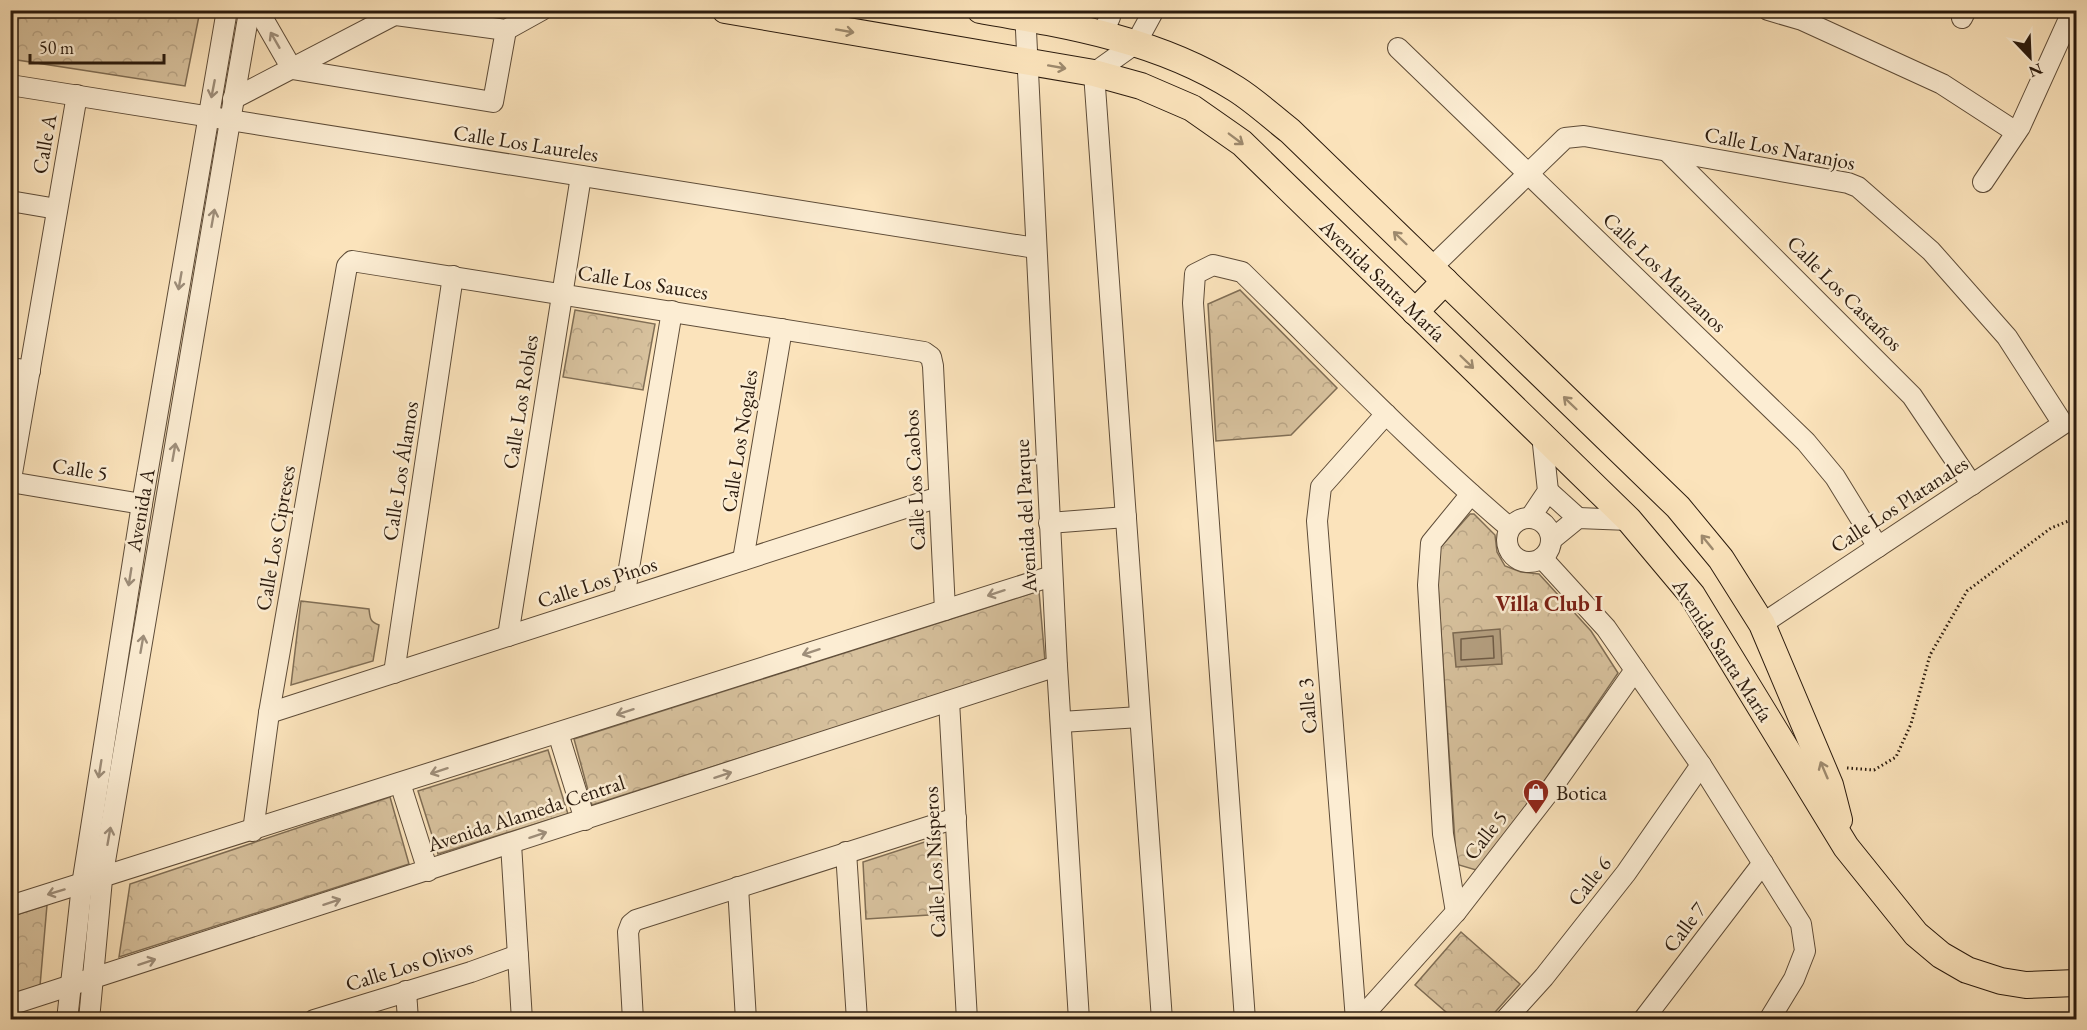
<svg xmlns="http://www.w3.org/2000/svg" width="2087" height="1030" viewBox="0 0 2087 1030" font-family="'EB Garamond',serif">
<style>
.park{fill:url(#park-crowns);stroke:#806e55;stroke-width:1.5}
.water{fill:#b49f80;stroke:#7d6a52;stroke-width:1.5}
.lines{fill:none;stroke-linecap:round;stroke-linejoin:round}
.shore{stroke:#6f5c46;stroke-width:1.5}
.minor-casing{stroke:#5e4c38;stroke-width:22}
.major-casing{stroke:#2a1a0d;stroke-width:28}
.path{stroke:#2a1a0d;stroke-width:3;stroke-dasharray:1.5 3;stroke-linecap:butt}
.minor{stroke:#fcedd3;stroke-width:20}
.major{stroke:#fbe3bb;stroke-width:26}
.oneway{stroke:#9d896d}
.oneway2{stroke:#9e8e7a}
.labels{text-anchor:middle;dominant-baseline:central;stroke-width:5;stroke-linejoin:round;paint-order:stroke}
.street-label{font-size:21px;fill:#2a1a0d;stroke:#fcedd3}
.poi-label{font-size:21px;fill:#2a1a0d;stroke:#fcedd3;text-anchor:start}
.neighbourhood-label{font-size:22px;font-weight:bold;fill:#7a1f14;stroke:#fcedd3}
</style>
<defs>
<pattern id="park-crowns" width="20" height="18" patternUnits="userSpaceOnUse" patternTransform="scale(1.5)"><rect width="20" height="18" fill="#d7c19d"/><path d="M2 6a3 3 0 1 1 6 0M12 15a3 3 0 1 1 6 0" fill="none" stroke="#b9a586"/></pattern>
</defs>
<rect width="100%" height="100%" fill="#fbe3bb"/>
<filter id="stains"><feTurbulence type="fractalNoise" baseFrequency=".00333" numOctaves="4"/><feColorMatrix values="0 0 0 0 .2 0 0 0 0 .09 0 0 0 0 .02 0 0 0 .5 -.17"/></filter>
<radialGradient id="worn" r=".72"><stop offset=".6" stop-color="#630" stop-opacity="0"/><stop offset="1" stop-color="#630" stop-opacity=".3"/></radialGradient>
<!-- park -->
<g class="park">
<path d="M 14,11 L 200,11 L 185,86 L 11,59 L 11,35 Z"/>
<path d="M 1240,290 L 1337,388 L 1291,435 L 1216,441 L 1208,304 Z"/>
<path d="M 575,310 L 655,324 L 643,390 L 563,377 Z"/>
<path d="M 1470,514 L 1474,514 L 1495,535 L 1497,552 L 1505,566 L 1521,572 L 1539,574 L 1591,631 L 1618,673 L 1547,777 L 1485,863 L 1476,870 L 1459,865 L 1456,857 L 1436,557 L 1437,551 Z"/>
<path d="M 1039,591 L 1045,661 L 592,805 L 574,739 Z"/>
<path d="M 301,601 L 369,609 C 370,618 370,622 379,625 L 373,661 L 291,685 Z"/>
<path d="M 548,750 L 568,814 L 438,854 L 418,791 Z"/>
<path d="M 390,797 L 409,864 L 119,957 L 130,884 Z"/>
<path d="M 940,837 L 945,914 L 866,919 L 863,862 Z"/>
<path d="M 47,905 L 40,986 L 10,995 L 10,917 Z"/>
<path d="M 1461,932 L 1520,984 L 1489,1019 L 1454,1019 L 1415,985 Z"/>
</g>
<!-- water -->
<path class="water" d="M 1500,629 L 1502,664 L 1456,667 L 1453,633 Z"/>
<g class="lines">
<!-- shore -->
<path class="shore" d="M 1493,636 L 1494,658 L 1461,660 L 1461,639 Z"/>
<!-- minor casing -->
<g class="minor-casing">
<g id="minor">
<path d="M 258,10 L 292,69"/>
<path d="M 1025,10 L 1057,666 L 1079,1020"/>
<path d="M 1154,10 L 1136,43 L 1094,73 L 1162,1020"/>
<path d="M 1768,10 L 1802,20 L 1942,84 L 2016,132"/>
<path d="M 396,15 L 506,30 L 542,10"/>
<path d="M 1962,18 L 1966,10"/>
<path d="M 1102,35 L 1110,17 L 1110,10"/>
<path d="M 1398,48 L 1806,442 L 1835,477 L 1878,547"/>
<path d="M 292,69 L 493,102 L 506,30"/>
<path d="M 10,85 L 1035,248"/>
<path d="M 233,99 L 404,10"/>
<path d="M 1667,151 L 1912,396 L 1972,485"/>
<path d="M 1983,182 L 2020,127 L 2073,10"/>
<path d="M 10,201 L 57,209"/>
<path d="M 1431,268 L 1565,138 L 1584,136 L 1848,183 L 1858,187 L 1931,251 L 2007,337 L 2063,424 L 1762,624"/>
<path d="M 10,368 L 30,371"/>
<path d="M 10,482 L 142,504"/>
<path d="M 10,485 L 77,95"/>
<path d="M 1548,491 L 1578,518"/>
<path d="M 1530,518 L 1548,491 L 1542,435"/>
<circle cx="1529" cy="540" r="22"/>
<path d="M 1049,523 L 1126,517"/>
<path d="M 1551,540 L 1578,518 L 1629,520"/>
<path d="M 1542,558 L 1606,628 L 1701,765 L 1801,924 L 1805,951 L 1794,979 L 1769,1020"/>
<path d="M 743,560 L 782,329"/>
<path d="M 624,598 L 672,311"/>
<path d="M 508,636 L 581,176"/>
<path d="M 394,673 L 453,276"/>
<path d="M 949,701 L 967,1020"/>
<path d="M 269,713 L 939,497"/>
<path d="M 1061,722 L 1140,717"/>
<path d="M 558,733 L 585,820"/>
<path d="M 400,783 L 428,871"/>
<path d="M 253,831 L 269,713 L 347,266 L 352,261 L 924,352 L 931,357 L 933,366 L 945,610"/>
<path d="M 511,844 L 522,1020"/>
<path d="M 846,852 L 857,1020"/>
<path d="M 738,887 L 746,1020"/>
<path d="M 10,906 L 1052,576"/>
<path d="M 1456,912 L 1443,834 L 1428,585 L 1431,543 L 1471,494"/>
<path d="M 406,991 L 408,1020"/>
<path d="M 10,1005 L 1057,666"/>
<path d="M 67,1020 L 82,885 L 142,504 L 227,10"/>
<path d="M 89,1020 L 102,879 L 230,121 L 248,18 L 252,10"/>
<path d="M 314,1020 L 471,972 L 518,955"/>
<path d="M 633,1020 L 628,932 L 631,924 L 636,920 L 956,818"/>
<path d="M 1245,1020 L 1193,303 L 1195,274 L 1213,265 L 1242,272 C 1330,358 1416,448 1510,528"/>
<path d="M 1356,1020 L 1317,521 L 1321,487 L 1386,414"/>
<path d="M 1359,1020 L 1456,912 L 1549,792 L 1635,670"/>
<path d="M 1505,1020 L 1544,977 L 1626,873 L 1701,765"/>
<path d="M 1643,1020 L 1763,863"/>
</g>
</g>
<!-- major casing -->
<g class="major-casing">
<g id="major">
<path d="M 725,10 L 1094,73 L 1141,86 L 1192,108 L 1242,143 L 1629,520 L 1692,595 L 1846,847 L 1916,934 L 1941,955 L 1967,970 L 2001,981 L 2026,985 L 2076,983"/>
<path d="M 980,10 C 1068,25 1159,40 1236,89 C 1255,101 1272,117 1290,131 L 1678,507 L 1721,559 L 1762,624 L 1830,785 L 1839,820"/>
<path d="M 1415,312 L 1445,281"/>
</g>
</g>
<!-- path -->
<path class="path" d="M 1847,768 L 1874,770 L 1896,757 L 1911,724 L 1930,655 L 1967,591 L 2051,528 L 2076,518"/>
<!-- minor -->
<use href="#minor" class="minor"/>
<!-- major -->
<use href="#major" class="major"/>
</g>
<!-- one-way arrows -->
<defs><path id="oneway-shaft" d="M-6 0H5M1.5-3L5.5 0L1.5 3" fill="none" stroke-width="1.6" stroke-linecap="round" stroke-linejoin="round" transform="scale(1.5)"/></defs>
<g class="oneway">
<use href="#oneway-shaft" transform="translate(845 31) rotate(10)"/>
<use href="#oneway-shaft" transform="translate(1057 67) rotate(10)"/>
<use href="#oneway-shaft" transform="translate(1236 139) rotate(37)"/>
<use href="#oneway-shaft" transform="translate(1400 238) rotate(-136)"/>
<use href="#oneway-shaft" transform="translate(1467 362) rotate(44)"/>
<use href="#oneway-shaft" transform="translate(1570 403) rotate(-136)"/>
<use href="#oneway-shaft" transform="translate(1707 542) rotate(-129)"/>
<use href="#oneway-shaft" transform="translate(1824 770) rotate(-113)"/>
</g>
<g class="oneway2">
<use href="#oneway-shaft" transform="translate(275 40) rotate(-120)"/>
<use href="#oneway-shaft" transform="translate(213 89) rotate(101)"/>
<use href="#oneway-shaft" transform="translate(213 218) rotate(-80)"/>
<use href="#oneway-shaft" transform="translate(180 281) rotate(100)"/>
<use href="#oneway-shaft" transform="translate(174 452) rotate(-80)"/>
<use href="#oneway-shaft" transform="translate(130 577) rotate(99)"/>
<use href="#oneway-shaft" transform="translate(996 593) rotate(162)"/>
<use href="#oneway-shaft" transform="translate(142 644) rotate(-80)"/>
<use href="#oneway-shaft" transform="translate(811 652) rotate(162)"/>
<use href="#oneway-shaft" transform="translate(625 712) rotate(162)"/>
<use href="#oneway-shaft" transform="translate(100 769) rotate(99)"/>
<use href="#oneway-shaft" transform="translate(439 771) rotate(162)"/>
<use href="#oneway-shaft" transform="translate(723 775) rotate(-18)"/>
<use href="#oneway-shaft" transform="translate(538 835) rotate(-18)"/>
<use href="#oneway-shaft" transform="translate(109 836) rotate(-80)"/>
<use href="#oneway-shaft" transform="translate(56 892) rotate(163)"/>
<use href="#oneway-shaft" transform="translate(332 902) rotate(-18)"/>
<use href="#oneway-shaft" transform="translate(147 962) rotate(-18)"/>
</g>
<!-- icons -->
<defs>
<g id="shop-pin" transform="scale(1.35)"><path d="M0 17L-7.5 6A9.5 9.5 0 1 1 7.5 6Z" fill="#8f2418" stroke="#fcedd3"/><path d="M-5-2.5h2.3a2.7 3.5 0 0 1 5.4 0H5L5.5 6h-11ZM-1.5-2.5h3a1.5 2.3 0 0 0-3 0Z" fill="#fff"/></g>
</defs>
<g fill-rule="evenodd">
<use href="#shop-pin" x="1536" y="792"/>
</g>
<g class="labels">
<!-- street labels -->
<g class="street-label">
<text transform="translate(526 143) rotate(9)">Calle Los Laureles</text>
<text transform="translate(44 144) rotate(-80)">Calle A</text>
<text transform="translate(1780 148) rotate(11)">Calle Los Naranjos</text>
<text transform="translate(1665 272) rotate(44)">Calle Los Manzanos</text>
<text transform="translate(1383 280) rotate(44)">Avenida Santa María</text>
<text transform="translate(643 282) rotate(9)">Calle Los Sauces</text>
<text transform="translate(1845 293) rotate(45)">Calle Los Castaños</text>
<text transform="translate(520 402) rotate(-81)">Calle Los Robles</text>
<text transform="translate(739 441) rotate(-81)">Calle Los Nogales</text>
<text transform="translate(80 469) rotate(9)">Calle 5</text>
<text transform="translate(400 471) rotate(-81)">Calle Los Álamos</text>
<text transform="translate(914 480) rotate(-93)">Calle Los Caobos</text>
<text transform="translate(1899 504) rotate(-33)">Calle Los Platanales</text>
<text transform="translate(140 510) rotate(-80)">Avenida A</text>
<text transform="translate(1025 516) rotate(-93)">Avenida del Parque</text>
<text transform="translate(275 538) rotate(-80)">Calle Los Cipreses</text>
<text transform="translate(597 582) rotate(-18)">Calle Los Pinos</text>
<text transform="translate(1723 650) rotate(57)">Avenida Santa María</text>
<text transform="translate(1307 706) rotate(-95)">Calle 3</text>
<text transform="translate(526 813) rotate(-18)">Avenida Alameda Central</text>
<text transform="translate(1485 835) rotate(-52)">Calle 5</text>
<text transform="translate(934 862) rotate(-93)">Calle Los Nísperos</text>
<text transform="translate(1589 881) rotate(-52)">Calle 6</text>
<text transform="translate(1684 927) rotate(-53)">Calle 7</text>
<text transform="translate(409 965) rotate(-17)">Calle Los Olivos</text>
</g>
<!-- poi labels -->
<g class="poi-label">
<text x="1556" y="792">Botica</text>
</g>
<!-- neighbourhood labels -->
<g class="neighbourhood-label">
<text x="1549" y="603">Villa Club I</text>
</g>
</g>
<!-- margin -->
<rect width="2087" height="1030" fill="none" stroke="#fbe3bb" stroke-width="36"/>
<rect x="12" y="12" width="2063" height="1006" fill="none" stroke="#2a1a0d" stroke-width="3"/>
<rect x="18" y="18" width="2051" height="994" fill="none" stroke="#2a1a0d" stroke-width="1.5"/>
<!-- north arrow -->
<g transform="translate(2030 57) rotate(157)" stroke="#fcedd3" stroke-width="4.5" paint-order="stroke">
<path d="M0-4.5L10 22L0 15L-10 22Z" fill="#2a1a0d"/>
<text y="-9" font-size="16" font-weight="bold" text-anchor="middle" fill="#2a1a0d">N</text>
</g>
<!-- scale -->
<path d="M30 54v9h134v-9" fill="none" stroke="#2a1a0d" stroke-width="3"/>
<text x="39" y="54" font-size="18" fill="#2a1a0d" stroke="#fcedd3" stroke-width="4.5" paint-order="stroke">50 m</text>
<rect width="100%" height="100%" filter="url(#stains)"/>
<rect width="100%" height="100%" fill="url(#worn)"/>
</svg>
